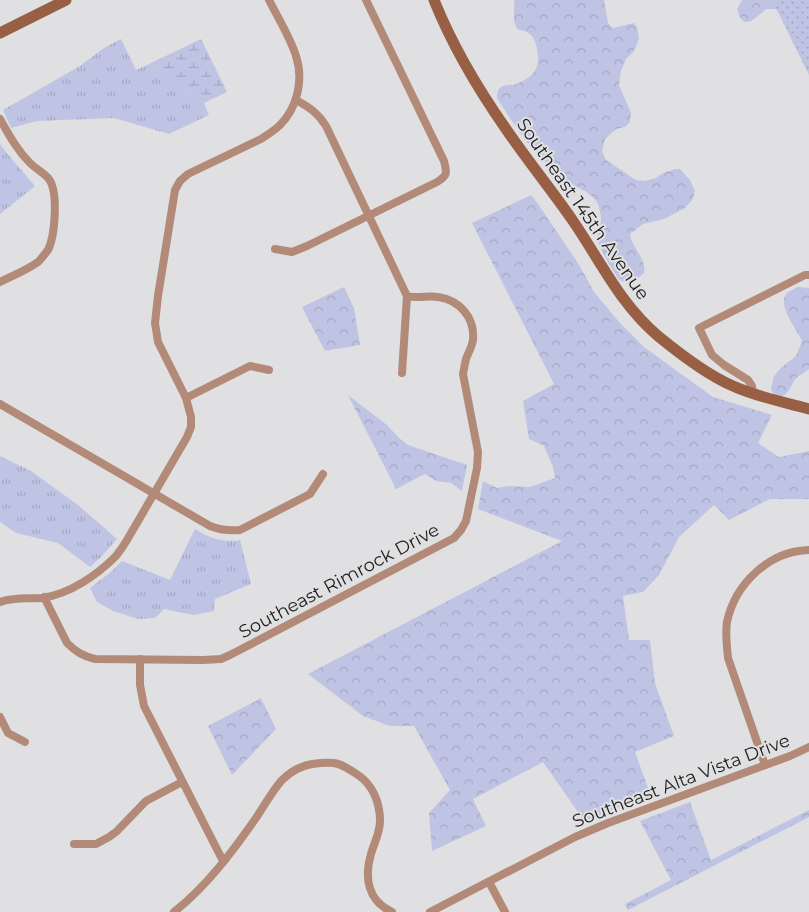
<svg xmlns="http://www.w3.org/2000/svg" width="809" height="912" viewBox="0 0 809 912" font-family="Montserrat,sans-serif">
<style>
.grass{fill:url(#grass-tufts)}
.forest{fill:url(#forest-crowns)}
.wetland{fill:url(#wetland-marsh)}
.park{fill:url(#park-dots)}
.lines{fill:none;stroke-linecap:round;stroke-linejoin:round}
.street{stroke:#b28a77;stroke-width:8}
.secondary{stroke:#995f44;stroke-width:11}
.labels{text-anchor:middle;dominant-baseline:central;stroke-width:4;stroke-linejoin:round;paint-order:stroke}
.street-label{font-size:18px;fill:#1d1d1d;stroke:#e0e0e2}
</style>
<defs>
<pattern id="grass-tufts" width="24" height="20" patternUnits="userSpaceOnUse" patternTransform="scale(1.25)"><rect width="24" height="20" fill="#c0c4e4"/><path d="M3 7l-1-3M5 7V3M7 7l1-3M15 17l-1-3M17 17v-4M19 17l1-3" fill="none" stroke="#a5a8c3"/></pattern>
<pattern id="forest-crowns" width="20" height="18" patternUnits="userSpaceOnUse" patternTransform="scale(1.25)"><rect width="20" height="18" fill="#c0c4e4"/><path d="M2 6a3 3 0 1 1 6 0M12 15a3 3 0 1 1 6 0" fill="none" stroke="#a5a8c3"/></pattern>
<pattern id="wetland-marsh" width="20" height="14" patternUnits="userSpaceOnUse" patternTransform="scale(1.25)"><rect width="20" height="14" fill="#c0c4e4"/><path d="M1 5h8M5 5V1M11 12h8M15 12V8" fill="none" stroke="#a5a8c3"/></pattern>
<pattern id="park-dots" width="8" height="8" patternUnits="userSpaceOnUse" patternTransform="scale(1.25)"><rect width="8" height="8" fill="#c0c4e4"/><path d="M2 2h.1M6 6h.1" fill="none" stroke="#a5a8c3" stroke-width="1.8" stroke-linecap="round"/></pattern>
</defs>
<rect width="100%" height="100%" fill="#e0e0e2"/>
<!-- grass -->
<g class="grass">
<path d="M 121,39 L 136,70 L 149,64 L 204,103 L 209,115 L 169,134 L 114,118 L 37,121 L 11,128 L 3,110 L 80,66 L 104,48 Z"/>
<path d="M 0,144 L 6,152 L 35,186 L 0,214 Z"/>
<path d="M 0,456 L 31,471 L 78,505 L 117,539 L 102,556 L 90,567 L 58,543 L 16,533 L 0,522 Z"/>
<path d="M 195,529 C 210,538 223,543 240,540 L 251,584 L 215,599 L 214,611 L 193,615 L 164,609 L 155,618 L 138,619 L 113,611 L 97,602 L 90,588 L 112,571 L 122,561 L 170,580 Z"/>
</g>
<!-- forest -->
<g class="forest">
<path d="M 514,0 L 604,0 L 608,23 L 613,28 L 634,23 L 637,27 L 639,39 L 634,51 L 626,59 L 621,71 L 619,85 L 631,113 L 630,122 L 625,127 L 616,129 L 605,139 L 602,151 L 606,160 L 636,180 L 645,181 L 656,178 L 663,173 L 675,169 L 680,169 L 690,180 L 695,191 L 693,199 L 685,208 L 664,219 L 643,224 L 630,234 C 632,248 647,259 644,273 C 640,276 634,282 628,283 C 627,283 621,281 621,281 C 615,276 600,249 598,241 C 596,233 601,226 601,219 C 601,215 599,207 598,204 C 593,193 577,188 568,181 C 537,160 517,129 497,98 C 497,94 497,90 501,87 C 504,85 508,85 512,85 C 524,82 538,74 538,60 C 538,50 536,37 527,32 C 523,30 519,32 516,27 C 512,20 515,8 514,0 Z"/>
<path d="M 742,0 L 809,0 L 809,19 L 774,9 L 766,9 C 755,18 743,33 737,9 Z"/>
<path d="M 531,195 L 538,204 L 578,263 L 594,292 L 620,323 L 644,347 L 713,397 L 772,415 L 758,443 L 779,457 L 809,451 L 809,499 L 770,499 L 729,520 L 714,505 L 679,537 L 659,575 L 643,592 L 623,596 L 629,640 L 650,640 L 655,683 L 674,736 L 635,752 L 651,796 L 617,808 L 585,822 L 543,762 L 473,799 L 486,826 L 432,851 L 429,813 L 450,790 L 414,726 L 390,726 L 363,716 L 308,674 L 562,541 L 478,509 L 483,481 L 497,488 L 508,486 L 530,487 L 555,478 L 553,467 L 544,446 L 529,439 L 523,401 L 554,384 L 472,223 Z"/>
<path d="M 344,287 L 354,308 L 360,345 L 325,351 L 302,307 Z"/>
<path d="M 798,287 L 809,288 L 809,369 L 796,378 L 787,393 L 780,398 L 774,396 L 771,389 L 774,376 L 782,367 L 796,356 L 802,341 C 797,329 776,305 787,293 C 790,290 795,289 798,287 Z"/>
<path d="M 348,395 L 387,425 L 399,438 L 408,445 L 467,465 L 462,491 L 451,483 L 436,481 L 425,474 L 396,489 Z"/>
<path d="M 261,698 L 276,729 L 232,775 L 208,726 Z"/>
<path d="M 690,802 L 711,860 L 809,810 L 809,817 L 628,910 L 625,904 L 671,880 L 640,821 Z"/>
</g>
<!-- wetland -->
<path class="wetland" d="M 201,39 L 227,92 L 204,103 L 149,64 Z"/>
<!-- park -->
<path class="park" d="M 772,0 L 809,0 L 809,75 Z"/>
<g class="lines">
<!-- street -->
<g class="street">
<path d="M 0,119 C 9,135 17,150 30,163 C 36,169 43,172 48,178 C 59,190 55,236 48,250 C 45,254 41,259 38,262 C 27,270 12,276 0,282"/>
<path d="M 275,249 L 292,252 L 307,246 L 437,182 C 448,175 447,173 444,161 L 366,0"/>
<path d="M 402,373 L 407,296"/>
<path d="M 753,393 L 752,386 L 748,380 L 724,365 L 712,355 L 699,328 L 805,275 L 809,275"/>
<path d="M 186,398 L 250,366 L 269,370"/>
<path d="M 0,404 L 210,526 C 220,530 229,531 240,530 L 310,494 L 323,474"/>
<path d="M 44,597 L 67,643 C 76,652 83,656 95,659 L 203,660 L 221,659 L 230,655 L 454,538 L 461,530 L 466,521 L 477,468 L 478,452 L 463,374 C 464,369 465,363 466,359 C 468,353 472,347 473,340 C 475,318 460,300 438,297 C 428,295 418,299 407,296 L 326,126 C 318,113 309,107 296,100"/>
<path d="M 0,602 C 13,597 29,599 42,598 C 70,594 97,575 116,556 C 120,551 124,545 127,540 L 187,437 L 191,427 L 191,417 L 186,398 L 158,342 L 155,323 L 158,296 L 175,190 L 180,181 L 188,174 L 261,139 C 267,135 274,131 280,125 C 297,108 304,80 296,56 C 290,37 278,18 269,0"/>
<path d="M 140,659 L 140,685 L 144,706 L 223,861"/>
<path d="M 0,717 L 8,733 L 25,742"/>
<path d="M 765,765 L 728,658 C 727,646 725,634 727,622 C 735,584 769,551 809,550"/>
<path d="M 74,844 L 96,844 L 109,837 L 116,832 L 146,801 L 182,782"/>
<path d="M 489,882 L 505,912"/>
<path d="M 174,912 C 207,886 232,852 256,818 C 264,806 273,790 282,780 C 290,772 301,766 312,764 C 335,761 339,762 358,775 C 373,785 380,803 380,821 C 380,833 374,843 371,854 C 364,878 368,901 392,912"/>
<path d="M 430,912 L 575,837 L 608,823 L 790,756 L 809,747"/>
</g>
<!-- secondary -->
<g class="secondary">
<path d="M 434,0 C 452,45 478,89 506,129 C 527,160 551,189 573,221 C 600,260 620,304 658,336 C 680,354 707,375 733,386 C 757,397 784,402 809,409"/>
<path d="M 0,33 L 66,0"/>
</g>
</g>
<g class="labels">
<!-- street labels -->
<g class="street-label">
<text transform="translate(583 209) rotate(55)">Southeast 145th Avenue</text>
<text transform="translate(339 581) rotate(-28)">Southeast Rimrock Drive</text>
<text transform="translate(681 781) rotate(-21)">Southeast Alta Vista Drive</text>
</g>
</g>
</svg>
